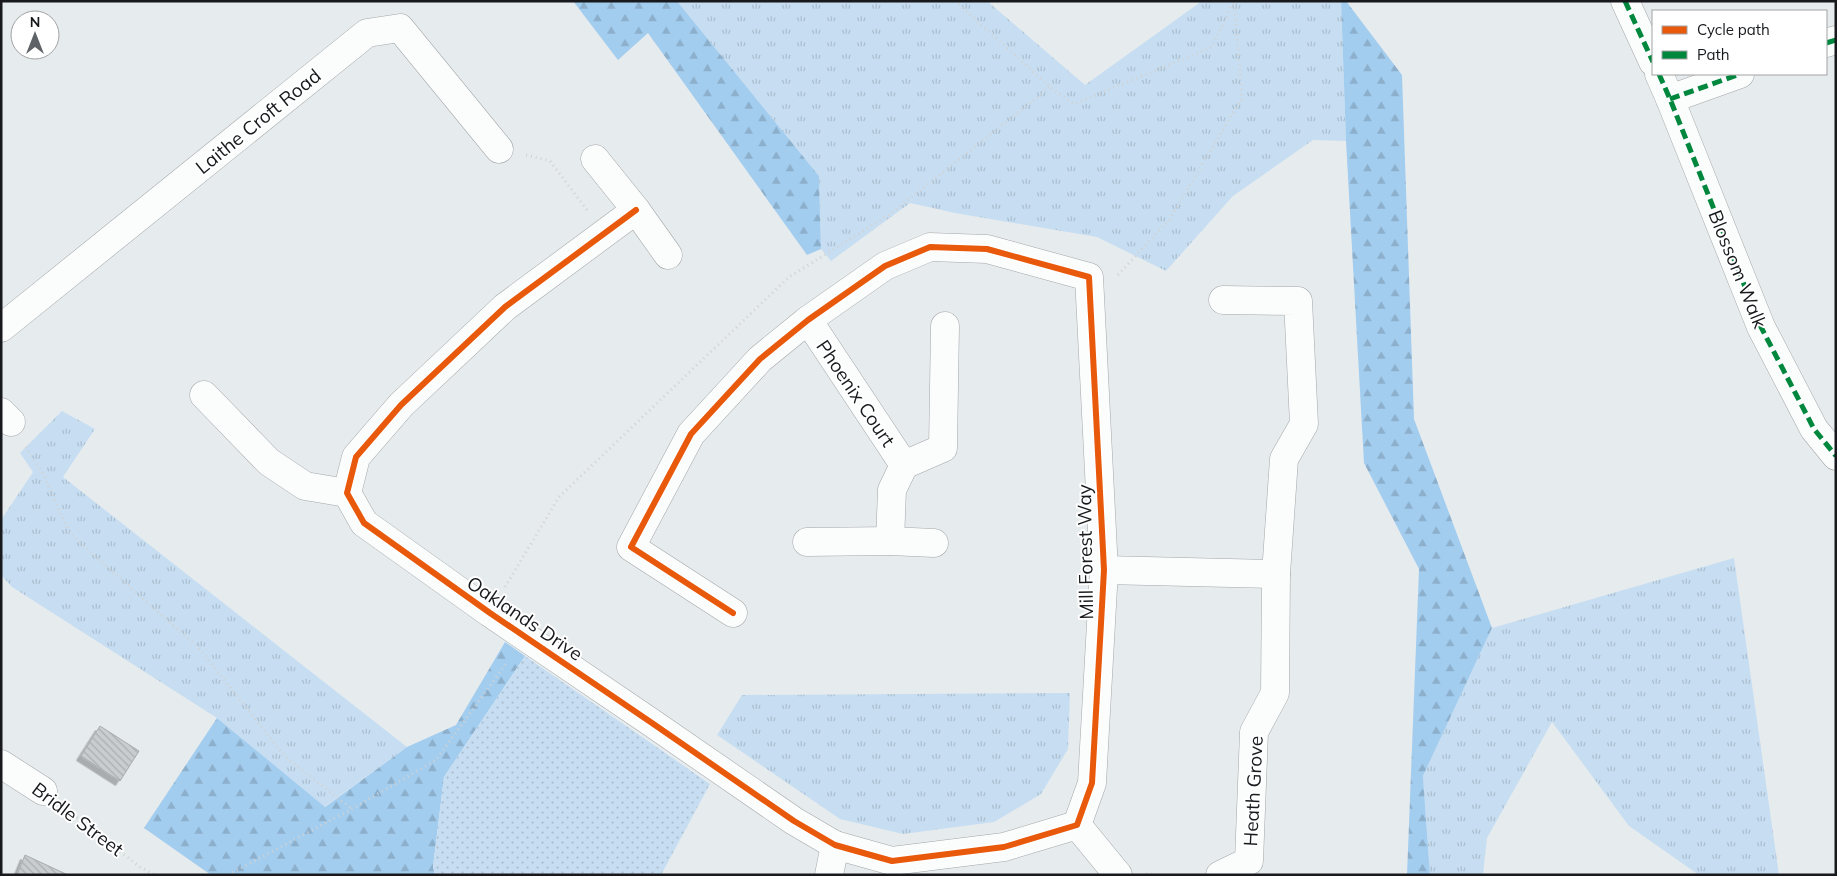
<svg xmlns="http://www.w3.org/2000/svg" width="1837" height="876" viewBox="0 0 1837 876" font-family="Mulish,sans-serif">
<style>
.grass{fill:url(#grass-tufts)}
.forest{fill:url(#forest-firs)}
.park{fill:url(#park-dots)}
.building{fill:url(#building-back-hatch);stroke:#a8acae;filter:url(#shadow)}
.lines{fill:none;stroke-linecap:round;stroke-linejoin:round}
.minor-casing{stroke:#a3a7a9;stroke-width:29}
.path{stroke:#d0d2d3;stroke-width:3;stroke-dasharray:1 4;stroke-linecap:butt}
.minor{stroke:#fbfcfc;stroke-width:28}
.quiet{stroke:#00873e;stroke-width:5;stroke-dasharray:10 5;stroke-linecap:butt}
.cycleway-casing{stroke:#fff;stroke-width:9}
.cycleway{stroke:#e8590c;stroke-width:6}
.labels{text-anchor:middle;dominant-baseline:central;stroke-width:4;stroke-linejoin:round;paint-order:stroke}
.street-label{font-size:19px;fill:#17191c;stroke:#fff}
</style>
<defs>
<pattern id="grass-tufts" width="24" height="20" patternUnits="userSpaceOnUse" patternTransform="scale(1.25)"><rect width="24" height="20" fill="#c7def2"/><path d="M3 7l-1-3M5 7V3M7 7l1-3M15 17l-1-3M17 17v-4M19 17l1-3" fill="none" stroke="#aabecf"/></pattern>
<pattern id="forest-firs" width="22" height="20" patternUnits="userSpaceOnUse" patternTransform="scale(1.25)"><rect width="22" height="20" fill="#a3cdef"/><path d="M5 1l3.5 6h-7zM16 11l3.5 6h-7z" fill="#8cafcc"/></pattern>
<pattern id="park-dots" width="8" height="8" patternUnits="userSpaceOnUse" patternTransform="scale(1.25)"><rect width="8" height="8" fill="#c7def2"/><path d="M2 2h.1M6 6h.1" fill="none" stroke="#aabecf" stroke-width="1.8" stroke-linecap="round"/></pattern>
<pattern id="building-back-hatch" width="6" height="6" patternUnits="userSpaceOnUse" patternTransform="scale(1.25)"><rect width="6" height="6" fill="#c9cdd0"/><path d="M-1 5l2 2M0 0l6 6M5-1l2 2" fill="none" stroke="#acafb2"/></pattern>
<filter id="shadow"><feDropShadow dx="-4.5" dy="4.5" stdDeviation="0" flood-color="#0004"/></filter>
</defs>
<rect width="100%" height="100%" fill="#e6ebee"/>
<!-- grass -->
<g class="grass">
<path d="M 677,1 L 987,1 L 1085,85 L 1202,1 L 1341,1 L 1346,141 L 1313,140 L 1233,196 L 1166,271 L 1097,237 L 955,213 L 910,203 L 831,261 L 821,249 L 819,176 Z"/>
<path d="M 62,411 L 95,429 L 63,477 L 407,747 L 324,807 L 217,718 L 12,587 L 1,575 L 1,520 L 33,472 L 20,453 Z"/>
<path d="M 1734,558 L 1779,875 L 1699,875 L 1629,826 L 1552,722 L 1487,838 L 1483,875 L 1430,875 L 1423,776 L 1492,628 Z"/>
<path d="M 1070,693 L 1068,749 L 1041,794 L 994,822 L 903,834 L 840,819 L 717,735 L 742,695 Z"/>
</g>
<!-- forest -->
<g class="forest">
<path d="M 573,1 L 677,1 L 819,176 L 821,249 L 807,255 L 648,33 L 618,60 Z"/>
<path d="M 1341,1 L 1346,1 L 1402,75 L 1414,419 L 1492,628 L 1423,776 L 1430,875 L 1407,875 L 1419,569 L 1364,463 L 1346,141 Z"/>
<path d="M 505,642 L 525,656 L 444,777 L 433,867 L 435,875 L 211,875 L 144,828 L 217,718 L 325,807 L 407,747 L 456,725 Z"/>
</g>
<!-- park -->
<path class="park" d="M 525,656 L 710,784 L 661,875 L 435,875 L 433,867 L 444,777 Z"/>
<!-- building -->
<g class="building">
<path d="M 100,726 L 139,751 L 120,781 L 81,756 Z"/>
<path d="M 25,855 L 68,875 L 17,875 Z"/>
</g>
<g class="lines">
<!-- minor casing -->
<g class="minor-casing">
<g id="minor">
<path d="M 1625,1 L 1653,62"/>
<path d="M 1826,43 L 1836,40"/>
<path d="M 1659,74 L 1670,99 L 1761,327 L 1814,429 L 1836,456"/>
<path d="M 1670,99 L 1740,74"/>
<path d="M 595,159 L 636,210 L 668,255"/>
<path d="M 636,210 L 505,307 L 401,405 L 356,457 L 347,493 L 364,523 L 490,613 L 652,723 L 794,821 L 835,845 L 892,861 L 1004,847 L 1077,825"/>
<path d="M 808,320 L 904,465"/>
<path d="M 1,328 L 367,33 L 400,28 L 499,149"/>
<path d="M 204,395 L 269,462 L 305,486 L 347,493"/>
<path d="M 1,412 L 11,422"/>
<path d="M 890,541 L 892,490 L 904,465 L 943,448 L 945,326"/>
<path d="M 807,542 L 890,541 L 934,543"/>
<path d="M 1104,570 L 1276,574"/>
<path d="M 733,613 L 631,547 L 691,434 L 760,359 L 808,320 L 885,266 L 930,247 L 987,249 L 1089,277 L 1104,570 L 1092,783 L 1077,825"/>
<path d="M 1,764 L 43,791"/>
<path d="M 1077,825 L 1118,875"/>
<path d="M 829,875 L 835,845"/>
<path d="M 1220,875 L 1249,861 L 1254,732 L 1275,693 L 1276,574 L 1284,459 L 1304,424 L 1298,301 L 1223,300"/>
</g>
</g>
<!-- path -->
<g class="path">
<path d="M 955,1 L 1050,87 L 1074,104 L 1212,47 L 1234,1"/>
<path d="M 526,155 L 550,161 L 587,210"/>
<path d="M 1118,275 L 1169,220 L 1242,98 L 1234,2"/>
<path d="M 26,447 L 43,474 L 70,534 L 199,648 L 285,757 L 352,809"/>
<path d="M 505,587 L 559,497 L 789,277 L 889,215 L 1050,87"/>
<path d="M 65,808 L 140,867 L 155,875"/>
<path d="M 1146,874 L 1158,875"/>
<path d="M 228,875 L 352,809 L 436,760 L 508,661"/>
</g>
<!-- minor -->
<use href="#minor" class="minor"/>
<!-- quiet -->
<g class="quiet">
<path d="M 1625,1 L 1653,62"/>
<path d="M 1826,43 L 1836,40"/>
<path d="M 1659,74 L 1670,99 L 1761,327 L 1814,429 L 1836,456"/>
<path d="M 1670,99 L 1740,74"/>
</g>
<!-- cycleway casing -->
<g class="cycleway-casing">
<path id="cycleway" d="M 636,210 L 505,307 L 401,405 L 356,457 L 347,493 L 364,523 L 490,613 L 652,723 L 794,821 L 835,845 L 892,861 L 1004,847 L 1077,825 L 1092,783 L 1104,570 L 1089,277 L 987,249 L 930,247 L 885,266 L 808,320 L 760,359 L 691,434 L 631,547 L 733,613"/>
</g>
<!-- cycleway -->
<use href="#cycleway" class="cycleway"/>
</g>
<g class="labels">
<!-- street labels -->
<g class="street-label">
<text transform="translate(258 121) rotate(-39)">Laithe Croft Road</text>
<text transform="translate(1738 269) rotate(68)">Blossom Walk</text>
<text transform="translate(856 393) rotate(56)">Phoenix Court</text>
<text transform="translate(1085 552) rotate(-91)">Mill Forest Way</text>
<text transform="translate(525 618) rotate(34)">Oaklands Drive</text>
<text transform="translate(1253 791) rotate(-87)">Heath Grove</text>
<text transform="translate(78 819) rotate(37)">Bridle Street</text>
</g>
</g>
<!-- border -->
<rect width="1837" height="876" fill="none" stroke="#17191c" stroke-width="5"/>
<!-- legend -->
<rect x="1652" y="10" width="175" height="65" fill="#ffffff" stroke="#a2a3a4"/>
<rect x="1662" y="26" width="25" height="8" fill="#e8590c" stroke="#a2a3a4"/>
<text x="1697" y="35" font-size="15" fill="#17191c">Cycle path</text>
<rect x="1662" y="51" width="25" height="8" fill="#00873e" stroke="#a2a3a4"/>
<text x="1697" y="60" font-size="15" fill="#17191c">Path</text>
<!-- north arrow -->
<g transform="translate(35 35)"><circle r="24" fill="#ffffff" stroke="#a2a3a4"/>
<path d="M0-4L9 19L0 12L-9 19Z" fill="#5f6266"/>
<text y="-8" font-size="14" font-weight="bold" text-anchor="middle" fill="#17191c">N</text>
</g>
</svg>
